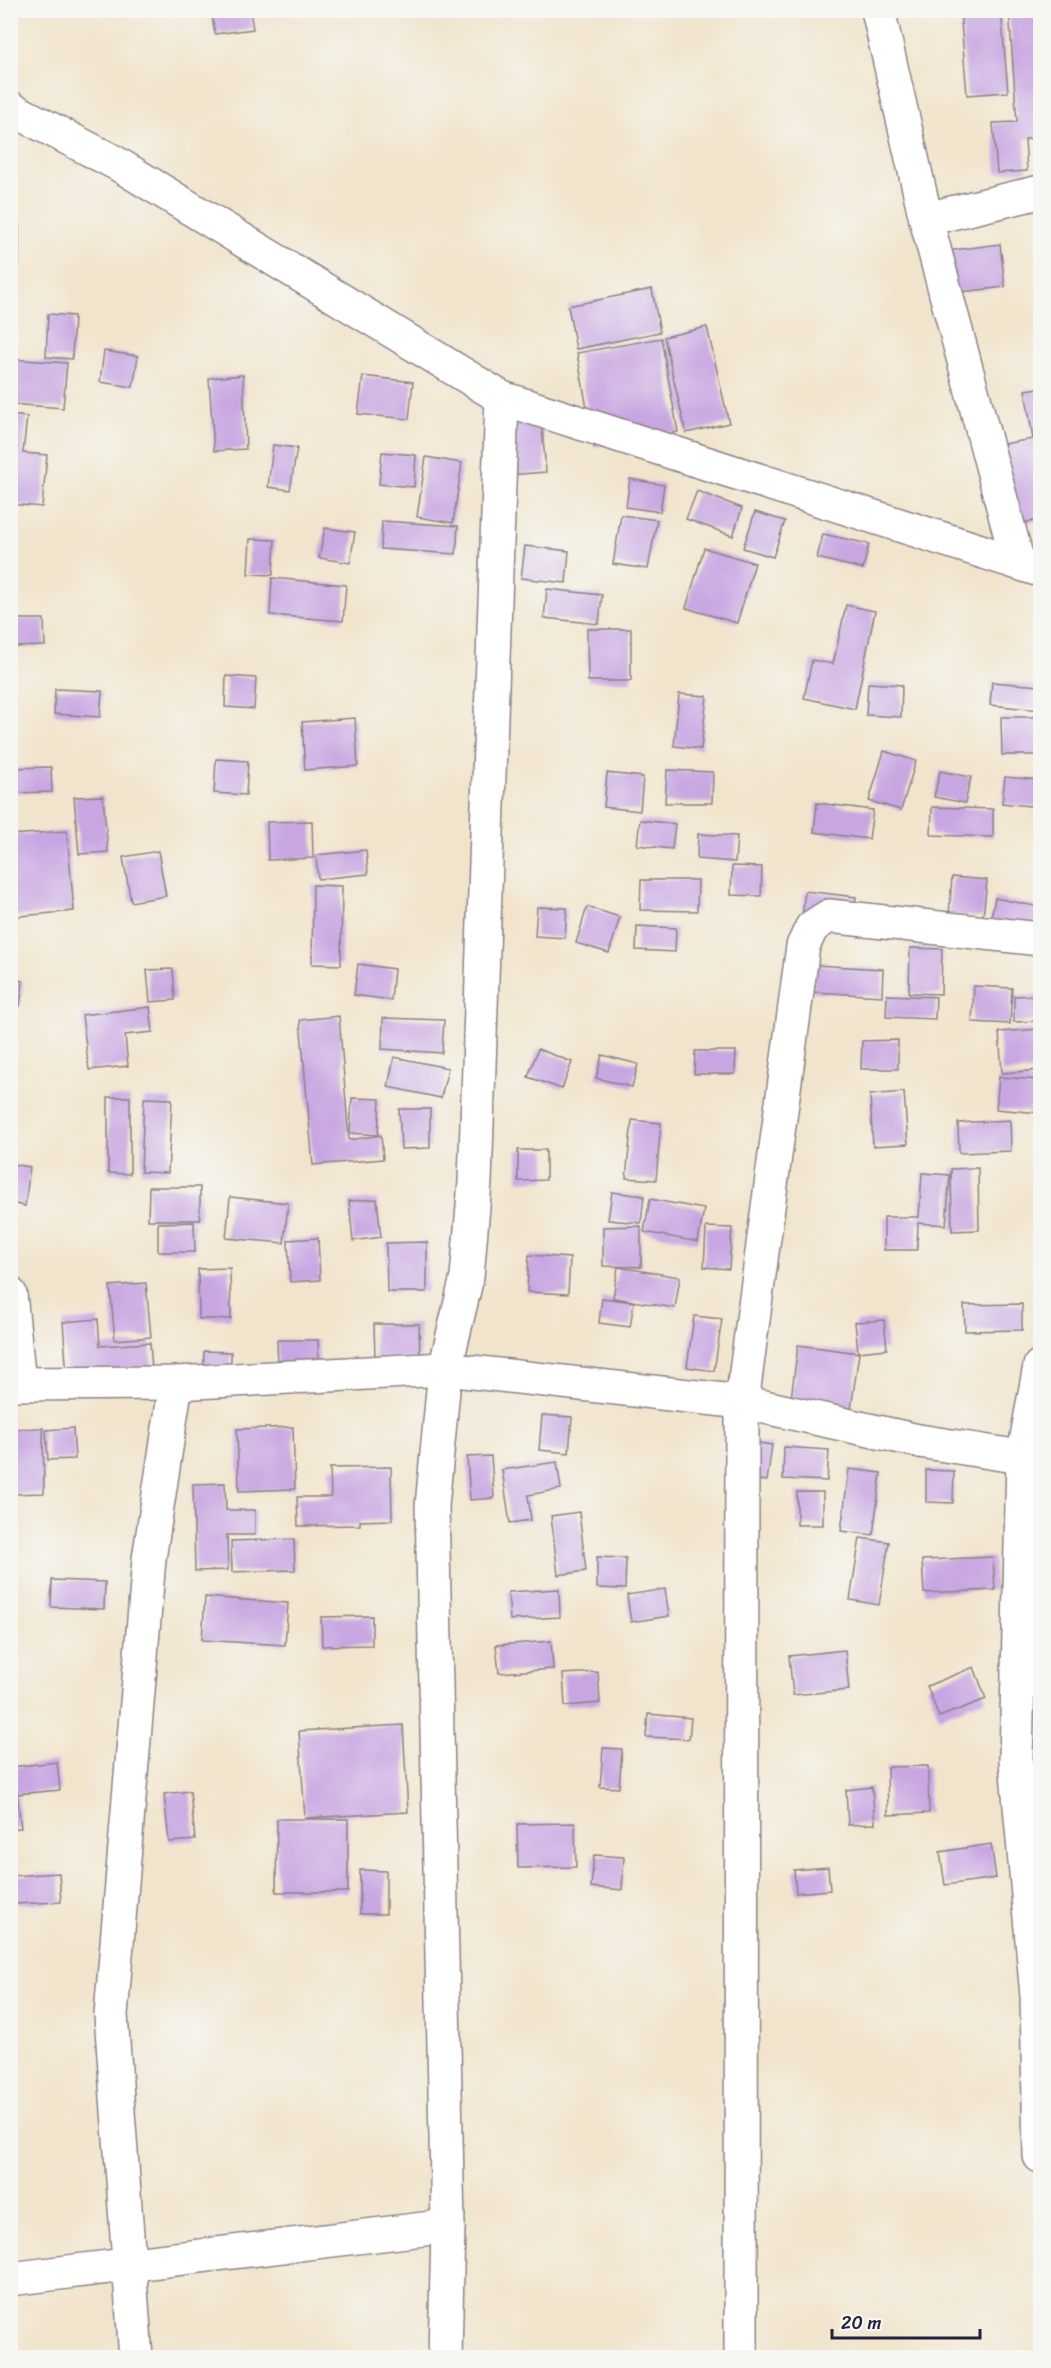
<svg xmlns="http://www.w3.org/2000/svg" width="1051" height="2368" viewBox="0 0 1051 2368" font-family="Sriracha,sans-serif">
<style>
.building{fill:#c8a6e2}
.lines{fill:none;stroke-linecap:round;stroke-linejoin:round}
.street-casing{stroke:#8a8384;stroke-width:36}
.street{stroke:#fff;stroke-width:33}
</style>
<rect width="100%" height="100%" fill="#f6f6f2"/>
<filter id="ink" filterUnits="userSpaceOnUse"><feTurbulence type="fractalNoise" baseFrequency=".0167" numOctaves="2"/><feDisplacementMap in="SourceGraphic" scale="12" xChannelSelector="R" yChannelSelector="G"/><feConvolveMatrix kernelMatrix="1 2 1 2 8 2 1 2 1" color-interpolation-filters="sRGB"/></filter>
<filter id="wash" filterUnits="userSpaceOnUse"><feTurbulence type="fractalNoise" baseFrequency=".008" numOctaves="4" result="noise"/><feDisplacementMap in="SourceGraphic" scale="24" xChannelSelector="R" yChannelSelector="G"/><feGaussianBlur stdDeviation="1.35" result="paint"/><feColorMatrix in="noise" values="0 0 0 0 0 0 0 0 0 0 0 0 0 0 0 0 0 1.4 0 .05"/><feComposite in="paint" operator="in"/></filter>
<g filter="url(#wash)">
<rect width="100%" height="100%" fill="#f1e4cc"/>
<g id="blocks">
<!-- building -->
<g class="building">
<path d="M 211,10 L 250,10 L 253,29 L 215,34 Z"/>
<path d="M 960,10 L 1001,10 L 1008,92 L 967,95 Z"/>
<path d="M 1009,10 L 1040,10 L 1040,138 L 1025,139 L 1027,171 L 997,173 L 993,123 L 1017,122 Z"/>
<rect x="10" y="223" width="9" height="43"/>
<path d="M 1000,244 L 1005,287 L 952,293 L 947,251 Z"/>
<path d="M 652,289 L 660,332 L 576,349 L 568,306 Z"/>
<path d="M 48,314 L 74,316 L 72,359 L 46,357 Z"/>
<path d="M 707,327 L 729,423 L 686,433 L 664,337 Z"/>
<path d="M 661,338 L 678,432 L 594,447 L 577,353 Z"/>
<path d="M 104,351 L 138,356 L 133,387 L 100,382 Z"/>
<path d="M 10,359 L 67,363 L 63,408 L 10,404 Z"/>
<path d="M 243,375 L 246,449 L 214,451 L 209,378 Z"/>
<path d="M 363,376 L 413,382 L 409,419 L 358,414 Z"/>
<path d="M 1040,388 L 1040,520 L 1011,525 L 997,445 L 1033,439 L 1025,390 Z"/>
<path d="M 10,415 L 27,417 L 23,453 L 47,455 L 42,507 L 10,504 Z"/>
<path d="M 541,416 L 546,472 L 509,475 L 503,420 Z"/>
<path d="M 273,445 L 297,448 L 290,490 L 268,487 Z"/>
<path d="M 382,452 L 416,455 L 414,487 L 379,484 Z"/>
<path d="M 426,457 L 462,463 L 453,523 L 417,517 Z"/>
<path d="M 630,479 L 664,485 L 660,512 L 626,507 Z"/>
<path d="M 697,491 L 742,508 L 733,536 L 686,519 Z"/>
<path d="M 755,512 L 785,521 L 773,557 L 743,548 Z"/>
<path d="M 621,515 L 657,520 L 648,569 L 613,564 Z"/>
<path d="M 382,521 L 458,526 L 456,554 L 381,549 Z"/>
<path d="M 325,528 L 355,532 L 350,563 L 319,558 Z"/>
<path d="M 823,534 L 869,544 L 863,569 L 817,558 Z"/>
<path d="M 250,539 L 275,540 L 273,575 L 248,574 Z"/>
<path d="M 525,546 L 569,551 L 566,583 L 521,578 Z"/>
<path d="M 704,548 L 755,563 L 737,623 L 686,608 Z"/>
<path d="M 272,578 L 346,585 L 343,621 L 270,615 Z"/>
<path d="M 547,589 L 602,595 L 599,624 L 544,618 Z"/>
<path d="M 846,605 L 875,611 L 855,709 L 804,698 L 812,660 L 833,664 Z"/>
<path d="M 10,619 L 44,619 L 45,646 L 10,647 Z"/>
<path d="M 587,629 L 631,629 L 631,681 L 588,681 Z"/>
<path d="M 226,676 L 256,678 L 254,709 L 225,707 Z"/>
<path d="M 992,682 L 1040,686 L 1040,710 L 990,705 Z"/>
<path d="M 868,683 L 902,685 L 901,717 L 866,715 Z"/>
<path d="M 55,689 L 102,691 L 100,717 L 54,714 Z"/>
<path d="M 679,694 L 707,696 L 701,749 L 674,746 Z"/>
<path d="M 1001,717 L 1040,717 L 1040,755 L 1002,755 Z"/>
<path d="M 355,718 L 358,766 L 305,770 L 302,722 Z"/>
<path d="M 884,751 L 916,761 L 901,810 L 869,801 Z"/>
<path d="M 216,759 L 248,761 L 246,795 L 214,793 Z"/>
<path d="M 51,767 L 52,792 L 12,793 L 11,768 Z"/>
<path d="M 667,770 L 713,772 L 712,803 L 665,803 Z"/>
<path d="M 940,771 L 971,777 L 965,803 L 934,797 Z"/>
<path d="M 607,773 L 643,777 L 640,811 L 604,807 Z"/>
<path d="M 1005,777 L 1040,780 L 1038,807 L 1002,803 Z"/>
<path d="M 103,796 L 108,852 L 79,854 L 74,797 Z"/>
<path d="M 817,803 L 873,810 L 869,839 L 814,832 Z"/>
<path d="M 932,807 L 993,809 L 993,837 L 931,835 Z"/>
<path d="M 640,820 L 675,824 L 672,849 L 637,845 Z"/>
<path d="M 312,821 L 313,858 L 268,860 L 267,822 Z"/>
<path d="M 67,831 L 74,911 L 10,917 L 10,835 Z"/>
<path d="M 698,834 L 737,836 L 735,862 L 697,859 Z"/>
<path d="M 366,850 L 368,874 L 318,879 L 316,855 Z"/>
<path d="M 158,851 L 166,896 L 131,902 L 123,857 Z"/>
<path d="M 732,866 L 762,867 L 761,896 L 731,895 Z"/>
<path d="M 952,877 L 987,880 L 983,917 L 949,915 Z"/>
<path d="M 641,880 L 698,880 L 697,911 L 640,910 Z"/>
<path d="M 313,885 L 342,886 L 341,965 L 312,964 Z"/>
<path d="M 805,891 L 856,897 L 853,923 L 802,918 Z"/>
<path d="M 995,898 L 1040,907 L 1040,947 L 987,936 Z"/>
<path d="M 537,907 L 567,908 L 565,938 L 535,936 Z"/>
<path d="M 587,907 L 620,917 L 609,953 L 576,943 Z"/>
<path d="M 637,926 L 676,928 L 675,952 L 636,950 Z"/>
<path d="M 910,948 L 942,949 L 941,994 L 909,993 Z"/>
<path d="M 358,964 L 394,969 L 391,1000 L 354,995 Z"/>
<path d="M 815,965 L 883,969 L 882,996 L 813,992 Z"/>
<path d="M 173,969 L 175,1000 L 150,1002 L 147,970 Z"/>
<path d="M 10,980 L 23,981 L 20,1006 L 10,1005 Z"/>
<path d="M 974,986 L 1012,988 L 1010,1024 L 972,1022 Z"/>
<path d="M 887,995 L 936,997 L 935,1019 L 886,1017 Z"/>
<path d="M 1040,995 L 1040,1021 L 1014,1022 L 1014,996 Z"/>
<path d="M 150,1007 L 153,1032 L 125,1035 L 128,1066 L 89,1070 L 82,1015 Z"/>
<path d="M 339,1016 L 349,1140 L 381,1135 L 383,1159 L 313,1165 L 300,1020 Z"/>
<path d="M 383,1018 L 444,1020 L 442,1053 L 382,1049 Z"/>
<path d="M 1040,1029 L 1040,1070 L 1002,1073 L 999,1032 Z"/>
<path d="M 898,1040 L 898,1069 L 861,1069 L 862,1041 Z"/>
<path d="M 538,1049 L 572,1062 L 562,1089 L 528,1077 Z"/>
<path d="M 695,1051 L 736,1051 L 735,1074 L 694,1074 Z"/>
<path d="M 602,1055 L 638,1064 L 632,1087 L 596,1078 Z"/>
<path d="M 394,1057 L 448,1068 L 441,1098 L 388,1087 Z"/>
<path d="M 999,1077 L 1040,1080 L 1040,1113 L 996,1109 Z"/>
<path d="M 904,1092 L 908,1144 L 873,1146 L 870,1095 Z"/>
<path d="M 108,1097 L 130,1097 L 130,1174 L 108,1173 Z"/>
<path d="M 144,1098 L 172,1099 L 168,1173 L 141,1172 Z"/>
<path d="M 352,1098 L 380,1099 L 378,1135 L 350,1133 Z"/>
<path d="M 399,1109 L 430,1109 L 430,1148 L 401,1149 Z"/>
<path d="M 632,1120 L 661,1123 L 656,1180 L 626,1178 Z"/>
<path d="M 1010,1120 L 1011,1151 L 959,1153 L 958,1123 Z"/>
<path d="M 518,1150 L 546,1150 L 546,1180 L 518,1181 Z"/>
<path d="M 11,1164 L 30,1167 L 25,1206 L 10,1203 Z"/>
<path d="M 978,1168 L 979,1230 L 952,1231 L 951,1169 Z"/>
<path d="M 922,1173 L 950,1175 L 946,1225 L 918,1223 L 917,1250 L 884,1250 L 884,1217 L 919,1217 Z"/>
<path d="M 149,1187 L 200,1187 L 200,1220 L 148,1220 Z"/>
<path d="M 612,1192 L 644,1196 L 641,1223 L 608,1220 Z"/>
<path d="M 230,1197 L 288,1203 L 284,1243 L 226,1238 Z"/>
<path d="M 377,1199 L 381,1237 L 353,1241 L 349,1201 Z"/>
<path d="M 650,1199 L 704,1209 L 698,1242 L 644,1232 Z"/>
<path d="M 194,1222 L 195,1252 L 158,1252 L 158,1223 Z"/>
<path d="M 641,1226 L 641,1267 L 603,1266 L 603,1227 Z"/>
<path d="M 706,1227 L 732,1228 L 729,1269 L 704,1267 Z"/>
<path d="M 318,1238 L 320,1280 L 290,1282 L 288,1240 Z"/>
<path d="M 427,1242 L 427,1292 L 387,1292 L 386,1243 Z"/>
<path d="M 529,1255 L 570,1258 L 568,1294 L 527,1292 Z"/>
<path d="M 618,1267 L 680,1277 L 675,1308 L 613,1298 Z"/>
<path d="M 230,1268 L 231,1319 L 199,1319 L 198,1269 Z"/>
<path d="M 146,1283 L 151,1337 L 115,1340 L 110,1286 Z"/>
<path d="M 602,1298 L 634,1302 L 630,1327 L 599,1323 Z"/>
<path d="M 1022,1304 L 1022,1330 L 965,1331 L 964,1305 Z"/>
<path d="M 694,1316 L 722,1319 L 714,1371 L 687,1367 Z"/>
<path d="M 98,1319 L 100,1346 L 150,1343 L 152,1370 L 67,1377 L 63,1322 Z"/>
<path d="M 884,1320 L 887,1349 L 858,1352 L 855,1322 Z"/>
<path d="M 374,1324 L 419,1324 L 420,1358 L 375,1359 Z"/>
<path d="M 277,1340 L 318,1340 L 319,1367 L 278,1368 Z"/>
<path d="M 798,1345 L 859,1353 L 848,1430 L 788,1421 Z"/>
<path d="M 204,1351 L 231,1352 L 231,1383 L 203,1383 Z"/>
<path d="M 542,1415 L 572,1417 L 569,1453 L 539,1450 Z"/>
<path d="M 293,1427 L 295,1489 L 239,1491 L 237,1429 Z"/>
<path d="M 43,1428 L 44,1493 L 12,1494 L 11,1429 Z"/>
<path d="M 73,1428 L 75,1459 L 48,1460 L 46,1430 Z"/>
<path d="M 745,1441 L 772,1445 L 767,1481 L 740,1478 Z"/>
<path d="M 784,1447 L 829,1450 L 827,1481 L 783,1479 Z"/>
<path d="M 491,1456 L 494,1498 L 470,1500 L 467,1457 Z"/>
<path d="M 557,1462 L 561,1489 L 528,1495 L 531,1520 L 510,1523 L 502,1470 Z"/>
<path d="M 391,1467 L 392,1520 L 360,1521 L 360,1525 L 298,1526 L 297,1497 L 331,1497 L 330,1468 Z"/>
<path d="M 849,1469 L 881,1473 L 873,1535 L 841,1531 Z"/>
<path d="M 926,1470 L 954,1471 L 953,1503 L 926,1502 Z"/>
<path d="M 225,1483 L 226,1510 L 255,1510 L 255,1535 L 227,1535 L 228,1570 L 195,1571 L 193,1484 Z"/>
<rect x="797" y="1492" width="26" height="33"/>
<path d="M 579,1512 L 586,1571 L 558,1575 L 551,1516 Z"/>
<path d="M 860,1538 L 889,1542 L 879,1605 L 850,1600 Z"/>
<path d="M 294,1539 L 295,1570 L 232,1572 L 231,1541 Z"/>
<path d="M 597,1557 L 626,1558 L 625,1589 L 597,1588 Z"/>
<path d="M 993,1557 L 995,1590 L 924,1593 L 922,1560 Z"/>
<path d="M 52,1580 L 105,1582 L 104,1609 L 51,1607 Z"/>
<path d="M 559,1589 L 560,1617 L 510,1620 L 508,1592 Z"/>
<path d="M 665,1589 L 669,1616 L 631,1622 L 627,1595 Z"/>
<path d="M 205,1597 L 288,1603 L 285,1645 L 202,1640 Z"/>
<path d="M 372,1616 L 372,1645 L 322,1646 L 321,1617 Z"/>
<path d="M 551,1641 L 553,1669 L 499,1673 L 496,1645 Z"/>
<path d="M 845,1650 L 849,1690 L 793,1695 L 789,1656 Z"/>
<path d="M 974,1667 L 986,1699 L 939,1717 L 927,1686 Z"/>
<path d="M 598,1672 L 600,1703 L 565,1706 L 563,1674 Z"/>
<path d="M 1040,1685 L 1040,1718 L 1028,1719 L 1023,1687 Z"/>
<path d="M 648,1714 L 691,1718 L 689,1739 L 646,1737 Z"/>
<path d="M 403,1725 L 408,1812 L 305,1818 L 299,1731 Z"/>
<path d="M 603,1748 L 622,1749 L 619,1788 L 600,1787 Z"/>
<path d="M 57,1762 L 60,1790 L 17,1794 L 21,1828 L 10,1829 L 10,1767 Z"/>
<path d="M 928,1766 L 929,1813 L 888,1815 L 887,1767 Z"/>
<path d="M 872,1787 L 875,1824 L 848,1825 L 846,1790 Z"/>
<path d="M 190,1791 L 195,1840 L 169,1842 L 164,1794 Z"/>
<path d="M 277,1819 L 348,1819 L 348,1892 L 276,1892 Z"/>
<path d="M 575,1823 L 576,1867 L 518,1868 L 517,1824 Z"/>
<path d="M 991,1844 L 996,1878 L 945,1885 L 940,1852 Z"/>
<path d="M 594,1855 L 624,1857 L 622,1890 L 591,1887 Z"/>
<path d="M 828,1867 L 830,1890 L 796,1893 L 794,1870 Z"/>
<path d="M 360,1870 L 386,1871 L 386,1914 L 360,1914 Z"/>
<path d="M 59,1873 L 61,1902 L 12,1904 L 10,1876 Z"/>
</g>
</g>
</g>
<g filter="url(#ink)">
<use href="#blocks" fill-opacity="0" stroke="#8a8384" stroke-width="1.5"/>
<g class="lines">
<!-- street casing -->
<g class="street-casing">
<g id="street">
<path d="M 878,10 L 926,219 L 1018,563"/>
<path d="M 10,108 L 116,163 L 502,398"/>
<path d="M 926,219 L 1040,192"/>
<path d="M 10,1294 L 19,1383"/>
<path d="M 1040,1366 L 1023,1459 L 1016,1761 L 1037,1996 L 1040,2156"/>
<path d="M 10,1384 L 176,1383 L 445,1369 L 742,1402 L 919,1441 L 1040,1460"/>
<path d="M 10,2279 L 448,2226"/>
<path d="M 136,2358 L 111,2015 L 149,1559 L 176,1383"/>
<path d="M 445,2358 L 448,2226 L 432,1506 L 445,1369 L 467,1277 L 475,1182 L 502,398 L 1040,570"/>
<path d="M 741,2358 L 742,1402 L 803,946 L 812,927 L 829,916 L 1040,939"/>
</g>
</g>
<!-- street -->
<use href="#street" class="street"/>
</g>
</g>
<!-- margin -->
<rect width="1051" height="2368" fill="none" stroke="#f6f6f2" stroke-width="36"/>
<!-- scale -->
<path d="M832 2329v9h148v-9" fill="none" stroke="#22223b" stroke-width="3"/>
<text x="841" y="2329" font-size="18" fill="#22223b" stroke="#f6f6f2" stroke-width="4.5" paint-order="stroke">20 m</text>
</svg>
